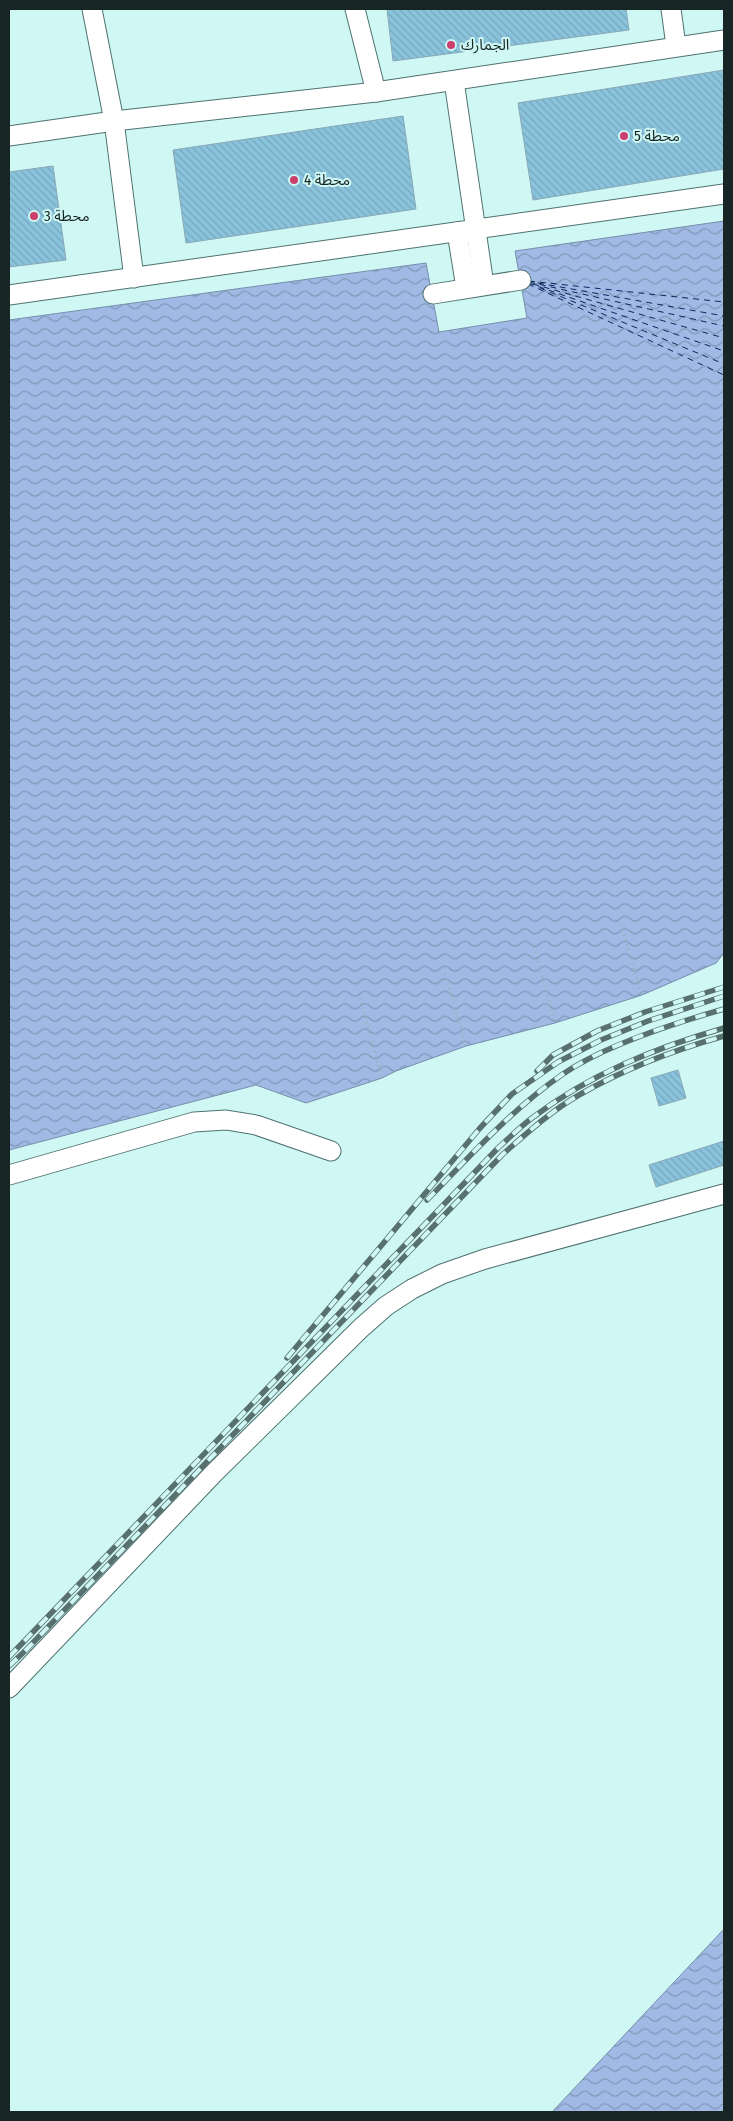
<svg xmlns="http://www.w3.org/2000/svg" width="733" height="2121" viewBox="0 0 733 2121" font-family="'Fira Sans Condensed','Noto Sans Arabic',sans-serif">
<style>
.water{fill:url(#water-waves);stroke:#778eab}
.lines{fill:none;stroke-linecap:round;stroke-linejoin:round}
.ferry{stroke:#0b275b;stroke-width:1;stroke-dasharray:6 5;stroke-linecap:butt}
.building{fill:url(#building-back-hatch);stroke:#88a8b6}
.minor-casing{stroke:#4e7270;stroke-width:21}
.path{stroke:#92b1af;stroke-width:2.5;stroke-dasharray:1 4;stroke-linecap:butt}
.minor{stroke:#fff;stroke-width:19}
.rail-casing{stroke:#58706e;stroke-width:5.5}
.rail{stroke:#cff7f4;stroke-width:4;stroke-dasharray:11;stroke-linecap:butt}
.poi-dot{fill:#cc3f6d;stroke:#cff7f4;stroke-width:2}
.labels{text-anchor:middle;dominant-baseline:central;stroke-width:4;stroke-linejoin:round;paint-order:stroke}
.poi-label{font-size:15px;fill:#172625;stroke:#cff7f4;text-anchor:start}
</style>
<defs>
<pattern id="water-waves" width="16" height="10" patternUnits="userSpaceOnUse" patternTransform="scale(1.25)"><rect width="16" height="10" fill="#a0bae5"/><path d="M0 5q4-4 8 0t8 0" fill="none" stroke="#8197b9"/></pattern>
<pattern id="building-back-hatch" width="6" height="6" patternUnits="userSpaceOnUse" patternTransform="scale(1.25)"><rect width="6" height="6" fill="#8ac3dc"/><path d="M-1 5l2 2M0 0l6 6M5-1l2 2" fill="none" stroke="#76a7bd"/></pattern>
</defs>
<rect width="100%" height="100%" fill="#cff7f4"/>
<!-- water -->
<g class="water">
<path d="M 724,221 L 724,953 L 716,963 L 642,995 L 555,1023 L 466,1046 L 396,1071 L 382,1078 L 306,1103 L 256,1085 L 9,1150 L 9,320 L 426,263 L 439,332 L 527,318 L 515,251 Z"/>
<path d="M 724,1929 L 724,2112 L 552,2112 Z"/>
</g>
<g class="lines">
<!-- ferry -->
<g class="ferry">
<path d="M 529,281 L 724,302"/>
<path d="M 529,282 L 724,326"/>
<path d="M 528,283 L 724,351"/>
<path d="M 538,283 L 724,316"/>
<path d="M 528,284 L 724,375"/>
<path d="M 533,284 L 724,338"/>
<path d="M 540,288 L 724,364"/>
</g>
</g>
<!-- building -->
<g class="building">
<path d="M 387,9 L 626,9 L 629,30 L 393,61 Z"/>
<path d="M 724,70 L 724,169 L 533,200 L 518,103 Z"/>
<path d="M 403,116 L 416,209 L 186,243 L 173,150 Z"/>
<path d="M 53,166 L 66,260 L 9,267 L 9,172 Z"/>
<path d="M 678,1070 L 686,1098 L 659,1106 L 651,1078 Z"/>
<path d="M 724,1141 L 724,1165 L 656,1187 L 649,1165 Z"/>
</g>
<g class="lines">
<!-- minor casing -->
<g class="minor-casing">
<g id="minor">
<path d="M 92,9 L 114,121 L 134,278"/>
<path d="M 355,9 L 376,92"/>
<path d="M 671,9 L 676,46"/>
<path d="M 454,81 L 484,285"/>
<path d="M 9,136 L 114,121 L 376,92 L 724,40"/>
<path d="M 457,232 L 466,288"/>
<path d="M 433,294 L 521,280"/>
<path d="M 9,295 L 724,194"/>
<path d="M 9,1175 L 194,1122 L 226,1120 L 256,1125 L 331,1151"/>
<path d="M 9,1688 L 214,1473 L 361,1328 L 386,1306 L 412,1289 L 442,1274 L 485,1259 L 724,1194"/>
</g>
</g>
<!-- path -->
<g class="path">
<path d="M 621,925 L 642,995"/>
<path d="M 534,947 L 555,1023"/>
<path d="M 445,974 L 466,1046"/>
<path d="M 360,998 L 382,1078"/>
</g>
<!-- minor -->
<use href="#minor" class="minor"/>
<!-- rail casing -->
<g class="rail-casing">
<g id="rail">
<path d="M 537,1071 L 553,1055 L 597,1031 L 645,1012 L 724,987"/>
<path d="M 427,1200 C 470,1156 512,1109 563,1074 C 605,1045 675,1023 724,1009"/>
<path d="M 287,1358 L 480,1128 L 512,1094 L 558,1062 L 601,1040 L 648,1021 L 724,996"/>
<path d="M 9,1657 L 498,1148 C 509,1138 520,1127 532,1118 C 590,1074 655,1048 724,1028"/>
<path d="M 9,1666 L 26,1650 L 503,1154 C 527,1133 551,1111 579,1095 C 624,1069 674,1050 724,1036"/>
</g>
</g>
<!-- rail -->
<use href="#rail" class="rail"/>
</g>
<!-- markers -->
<g class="poi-dot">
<circle cx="451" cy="45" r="5"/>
<circle cx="624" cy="136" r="5"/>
<circle cx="294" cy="180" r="5"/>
<circle cx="34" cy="216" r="5"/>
</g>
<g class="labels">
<!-- poi labels -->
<g class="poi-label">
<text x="461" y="45">الجمارك</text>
<text x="634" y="136">محطة 5</text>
<text x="304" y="180">محطة 4</text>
<text x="44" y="216">محطة 3</text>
</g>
</g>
<!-- border -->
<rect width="733" height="2121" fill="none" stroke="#172625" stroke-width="20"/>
</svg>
